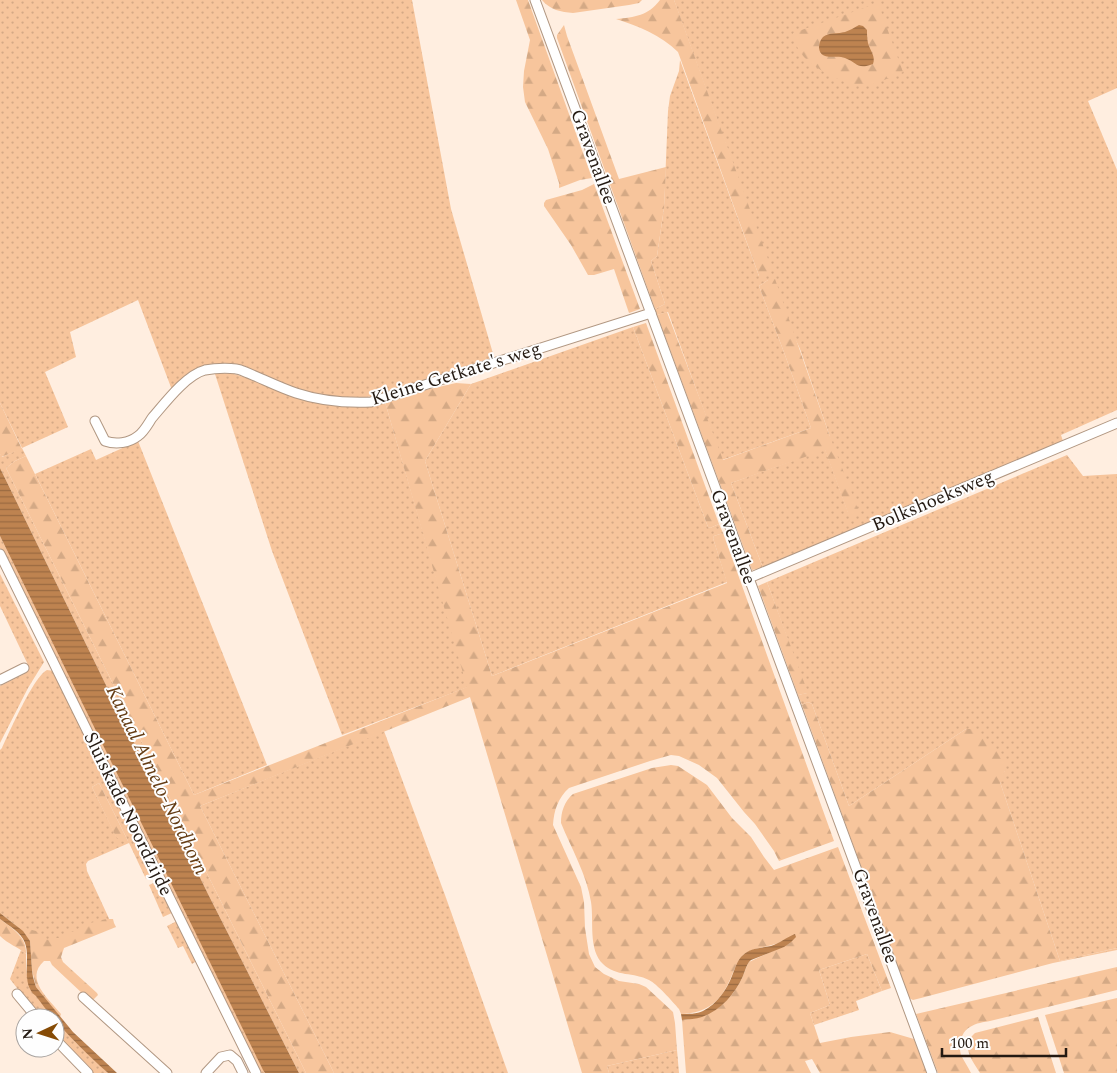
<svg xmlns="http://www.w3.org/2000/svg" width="1117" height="1073" viewBox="0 0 1117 1073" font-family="Spectral,serif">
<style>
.green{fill:url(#green-dots);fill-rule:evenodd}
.forest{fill:url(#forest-firs);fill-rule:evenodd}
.water{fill:url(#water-rules)}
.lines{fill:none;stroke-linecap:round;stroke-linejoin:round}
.street-casing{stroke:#b19782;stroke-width:11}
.street{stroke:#fff;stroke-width:9}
.labels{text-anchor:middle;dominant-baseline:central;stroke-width:4;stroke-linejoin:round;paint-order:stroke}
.street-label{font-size:19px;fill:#241a12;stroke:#fefefe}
.water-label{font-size:20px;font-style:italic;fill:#653d15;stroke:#fefefe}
</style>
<defs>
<pattern id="green-dots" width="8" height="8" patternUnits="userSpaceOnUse" patternTransform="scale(1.25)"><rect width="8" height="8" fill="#f7c59c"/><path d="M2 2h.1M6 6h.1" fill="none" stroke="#d4a985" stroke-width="1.8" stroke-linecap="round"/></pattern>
<pattern id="forest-firs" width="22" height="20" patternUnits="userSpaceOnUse" patternTransform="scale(1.25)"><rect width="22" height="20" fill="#f7c59c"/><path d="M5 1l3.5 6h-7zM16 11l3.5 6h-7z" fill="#d4a985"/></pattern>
<pattern id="water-rules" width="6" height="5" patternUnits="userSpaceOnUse" patternTransform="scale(1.25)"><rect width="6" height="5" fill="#be8350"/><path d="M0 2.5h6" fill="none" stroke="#9a6a41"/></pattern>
</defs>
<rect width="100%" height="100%" fill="#ffeee0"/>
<!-- green -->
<g class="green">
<path d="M 0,0 L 412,0 L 451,209 L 494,357 L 426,380 L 409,387 L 376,396 L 355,398 L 339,398 L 301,390 L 284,384 L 263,374 L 242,367 L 224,365 L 172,390 L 138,300 L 70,332 L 76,357 L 45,372 L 68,427 L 22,448 L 26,456 L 15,461 L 6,468 L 306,1073 L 299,1073 L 208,894 L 0,468 L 0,454 L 2,457 L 22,448 L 0,403 Z"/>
<path d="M 674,0 L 1117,0 L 1117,88 L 1088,101 L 1117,170 L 1117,410 L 1061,435 L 1063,441 L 763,568 L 731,483 L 825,449 L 849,515 L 829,434 L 800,349 L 768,280 L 759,286 L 785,355 L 811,428 L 722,460 L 668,312 L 657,315 L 655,309 L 665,304 L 651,261 L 657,256 L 664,208 L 668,111 L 670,96 L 679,71 L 680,60 L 759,276 L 771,270 Z"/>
<path d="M 633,327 L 708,527 L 710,528 L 719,524 L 723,533 L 714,536 L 713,538 L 727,582 L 492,676 L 425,461 L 471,384 Z"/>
<path d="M 220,373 L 234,374 L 247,378 L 286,394 L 347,406 C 360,407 372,405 385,402 L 468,687 L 342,735 L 272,551 L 215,374 Z"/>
<path d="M 138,441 L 267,765 L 194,795 L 35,474 L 91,449 L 96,460 Z"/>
<path d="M 1067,455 L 1083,476 L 1117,474 L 1117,948 L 1060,961 L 1000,782 L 1000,777 L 1005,771 L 966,729 L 849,806 L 812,704 L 808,702 L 802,705 L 798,695 L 807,693 L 767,582 Z"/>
<path d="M 0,536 L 265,1073 L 260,1073 L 0,548 Z"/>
<path d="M 0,574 L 44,662 L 28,688 L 0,743 L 0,686 L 24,674 L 29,667 L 0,606 Z"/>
<path d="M 47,670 L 54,671 L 155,875 L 146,879 L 129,843 L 88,861 L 86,864 L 87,871 L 112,925 L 53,944 L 23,931 L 0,913 L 0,750 L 2,748 C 9,733 34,676 47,670 ZM 99,783 L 128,841 L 127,841 L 116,836 L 92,787 Z"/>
<path d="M 384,731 L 445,895 L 508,1073 L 334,1073 L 200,806 Z"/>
<path d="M 158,881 L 174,912 L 163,917 L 149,885 Z"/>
<path d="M 179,920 L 198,960 L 192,964 L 183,946 L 178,948 L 167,926 Z"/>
<path d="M 21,950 L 26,954 C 26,967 26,987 36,995 L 54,1018 L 40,1018 L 10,979 Z"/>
<path d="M 867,954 L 882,991 L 856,1001 L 859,1010 L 814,1025 L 810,1013 L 830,1005 L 819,970 Z"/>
<path d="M 55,1019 L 76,1043 L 108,1073 L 92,1073 L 55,1036 Z"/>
<path d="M 677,1050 L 679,1073 L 609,1073 L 607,1066 Z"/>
</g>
<!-- forest -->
<g class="forest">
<path d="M 516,0 L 528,0 L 592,178 L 580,180 L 559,188 L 559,183 L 548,149 L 525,102 L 523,87 L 524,71 L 530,40 Z"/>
<path d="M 542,0 L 642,0 L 639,3 L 629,5 L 573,13 C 561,12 550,10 542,0 Z"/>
<path d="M 660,0 L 674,0 L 676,5 L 772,270 L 762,276 L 759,276 L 678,52 C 661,35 638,26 616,19 C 635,17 648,16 660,0 Z"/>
<path d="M 878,3 L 903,72 C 890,77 876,85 863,86 C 847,86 815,69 804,57 C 798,50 794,42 793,33 ZM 859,25 L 867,30 C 867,39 868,45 873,53 L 847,59 L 843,57 L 820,52 C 816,32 831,36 844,32 C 849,31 854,28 859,25 Z"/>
<path d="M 564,25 L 567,36 L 619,179 L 666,167 L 664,208 L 657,256 L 651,261 L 665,304 L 655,309 L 557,38 L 557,35 Z"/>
<path d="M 594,184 L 640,309 L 629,313 L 614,269 L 594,275 L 588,275 L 571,245 L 544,206 L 544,203 L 546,200 L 582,190 Z"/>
<path d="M 775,279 L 829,434 L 859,512 L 849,516 L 825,450 L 731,483 L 763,568 L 752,570 L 657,315 L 667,312 L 723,460 L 811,428 L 785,355 L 759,286 L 768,280 Z"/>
<path d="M 646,323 L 719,524 L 710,528 L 708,527 L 633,327 Z"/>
<path d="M 456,383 L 471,384 L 425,461 L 492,676 L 727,583 L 713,538 L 714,536 L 723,533 L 834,841 L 779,861 L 774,851 L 755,824 L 744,812 L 717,778 L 699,765 L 679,756 L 671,755 L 650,761 L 569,788 C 558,798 554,810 553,825 L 581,887 L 584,902 L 585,928 L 589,954 L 595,967 L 604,974 L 619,981 L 639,984 L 646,987 L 673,1012 L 675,1023 L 677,1050 L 607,1066 L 609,1073 L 582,1073 L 470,697 L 200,806 L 334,1073 L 306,1073 L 6,468 L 15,461 L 26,456 L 194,795 L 467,687 L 385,402 L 408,394 Z"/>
<path d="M 0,403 L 22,449 L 1,457 L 0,454 Z"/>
<path d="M 767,582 L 808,693 L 798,695 L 758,586 Z"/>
<path d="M 808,702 L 812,704 L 849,806 L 966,729 L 973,729 C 982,735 1008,757 1006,768 C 1005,774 1000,776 1000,782 L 1060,961 L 1117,948 L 1117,950 L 1053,963 L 921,998 L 913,1000 L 909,998 L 802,705 Z"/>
<path d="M 671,765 L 678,766 L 707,785 L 732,818 L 751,837 L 764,857 L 774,870 L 838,847 L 891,988 L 882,991 L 867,954 L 819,970 L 830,1005 L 810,1013 L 820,1043 L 851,1037 L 890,1032 L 914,1039 L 927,1073 L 820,1073 L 812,1059 L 805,1061 L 811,1073 L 686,1073 L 682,1020 C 710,1018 731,1003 743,976 C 745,971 746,967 749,962 L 790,943 L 793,935 C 786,939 780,943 772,945 C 763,948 751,948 743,955 C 738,960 735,968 732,975 C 722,1000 709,1013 681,1014 L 679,1009 C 672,1001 657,984 649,980 C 634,972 616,977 603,964 C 588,950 594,920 591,902 C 587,875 571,848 561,823 C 561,812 564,802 573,794 L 652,768 Z"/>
<path d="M 99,783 L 128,841 C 122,843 120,840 116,837 L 92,787 Z"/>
<path d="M 0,919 C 13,929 27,937 26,954 C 18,947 8,944 0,936 Z"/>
<path d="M 106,919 L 113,919 L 114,923 L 116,927 L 64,948 L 61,957 L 63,962 L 97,993 L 98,995 L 94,999 L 91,999 L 83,994 L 52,965 L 50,961 L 44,961 C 24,979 49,999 61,1014 L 60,1017 L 36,987 L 32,970 L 30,941 L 16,925 L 16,924 L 18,923 L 21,924 L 28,929 L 36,931 L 48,940 L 51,938 L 61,938 L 70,932 L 75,932 L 81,926 L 94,922 L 99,923 L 102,920 Z"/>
<path d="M 1117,967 L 1117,990 L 990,1021 C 984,1022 976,1023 970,1027 C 961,1032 958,1045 961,1055 C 964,1061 968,1067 971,1073 L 938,1073 L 916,1014 Z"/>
<path d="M 1117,998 L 1117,1073 L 1064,1073 L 1045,1015 Z"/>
<path d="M 1038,1017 L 1056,1073 L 980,1073 C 972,1060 960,1046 975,1033 Z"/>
</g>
<!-- water -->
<g class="water">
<path d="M 859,25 L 863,26 L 867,30 C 867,34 867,39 868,43 C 870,51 876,56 873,64 C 857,70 858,63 845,58 C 836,54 821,62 819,48 C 819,44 820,40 823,37 C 829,32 838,34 845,32 C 850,30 854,28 859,25 Z"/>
<path d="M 0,468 L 208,894 L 299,1073 L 265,1073 L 263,1070 L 0,536 Z"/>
<path d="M 0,913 L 23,931 L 30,941 L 32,970 L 33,977 L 36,987 L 73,1032 L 117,1073 L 108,1073 C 81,1049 56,1024 36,996 C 20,984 31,958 25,943 C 21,932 9,926 0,919 Z"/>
<path d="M 795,934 L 796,937 L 790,943 L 784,947 L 751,960 L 749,962 C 746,966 745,971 743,976 C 735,994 721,1010 702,1017 C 696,1019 689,1019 682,1020 L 681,1014 C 688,1014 697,1014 703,1011 C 717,1004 727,989 732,976 C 735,969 737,960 743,955 C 750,948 762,948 771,946 C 780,943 787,937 795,934 Z"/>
</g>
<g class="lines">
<!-- street casing -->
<g class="street-casing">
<g id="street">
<path d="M 535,0 L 932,1073"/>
<path d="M 95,421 L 105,441 C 116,445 129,443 138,436 C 144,432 148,424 152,418 C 165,403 186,375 205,370 C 215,368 235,367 243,371 C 261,378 278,387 296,393 C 320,401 346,403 371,402 L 651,313"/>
<path d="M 0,554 L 256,1073"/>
<path d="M 749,578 L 1117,423"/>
<path d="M 0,680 L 24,668"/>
<path d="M 17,994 L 37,1018"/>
<path d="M 83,997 L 167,1073"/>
<path d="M 55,1039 L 88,1073"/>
<path d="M 206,1073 L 221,1057 L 230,1055 L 237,1061 L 243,1073"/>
</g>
</g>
<!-- street -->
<use href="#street" class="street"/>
</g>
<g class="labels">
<!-- street labels -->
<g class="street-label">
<text transform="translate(593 157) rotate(70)">Gravenallee</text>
<text transform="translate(456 374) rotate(-17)">Kleine Getkate's weg</text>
<text transform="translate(933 501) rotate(-23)">Bolkshoeksweg</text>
<text transform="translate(733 537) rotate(70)">Gravenallee</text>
<text transform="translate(128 814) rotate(64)">Sluiskade Noordzijde</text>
<text transform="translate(875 916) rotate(70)">Gravenallee</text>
</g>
<!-- water labels -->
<g class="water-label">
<text transform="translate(157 780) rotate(64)">Kanaal Almelo-Nordhorn</text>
</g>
</g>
<!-- north arrow -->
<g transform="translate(40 1033) rotate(266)"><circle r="24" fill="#fefefe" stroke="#a7a3a0"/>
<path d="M0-4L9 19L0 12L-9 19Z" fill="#864b05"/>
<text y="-8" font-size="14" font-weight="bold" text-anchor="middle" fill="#241a12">N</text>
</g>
<!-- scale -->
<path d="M942 1048v8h124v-8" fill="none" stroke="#241a12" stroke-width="2.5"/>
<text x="950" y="1048" font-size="15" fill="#241a12" stroke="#fefefe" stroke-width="4" paint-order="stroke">100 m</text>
</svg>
